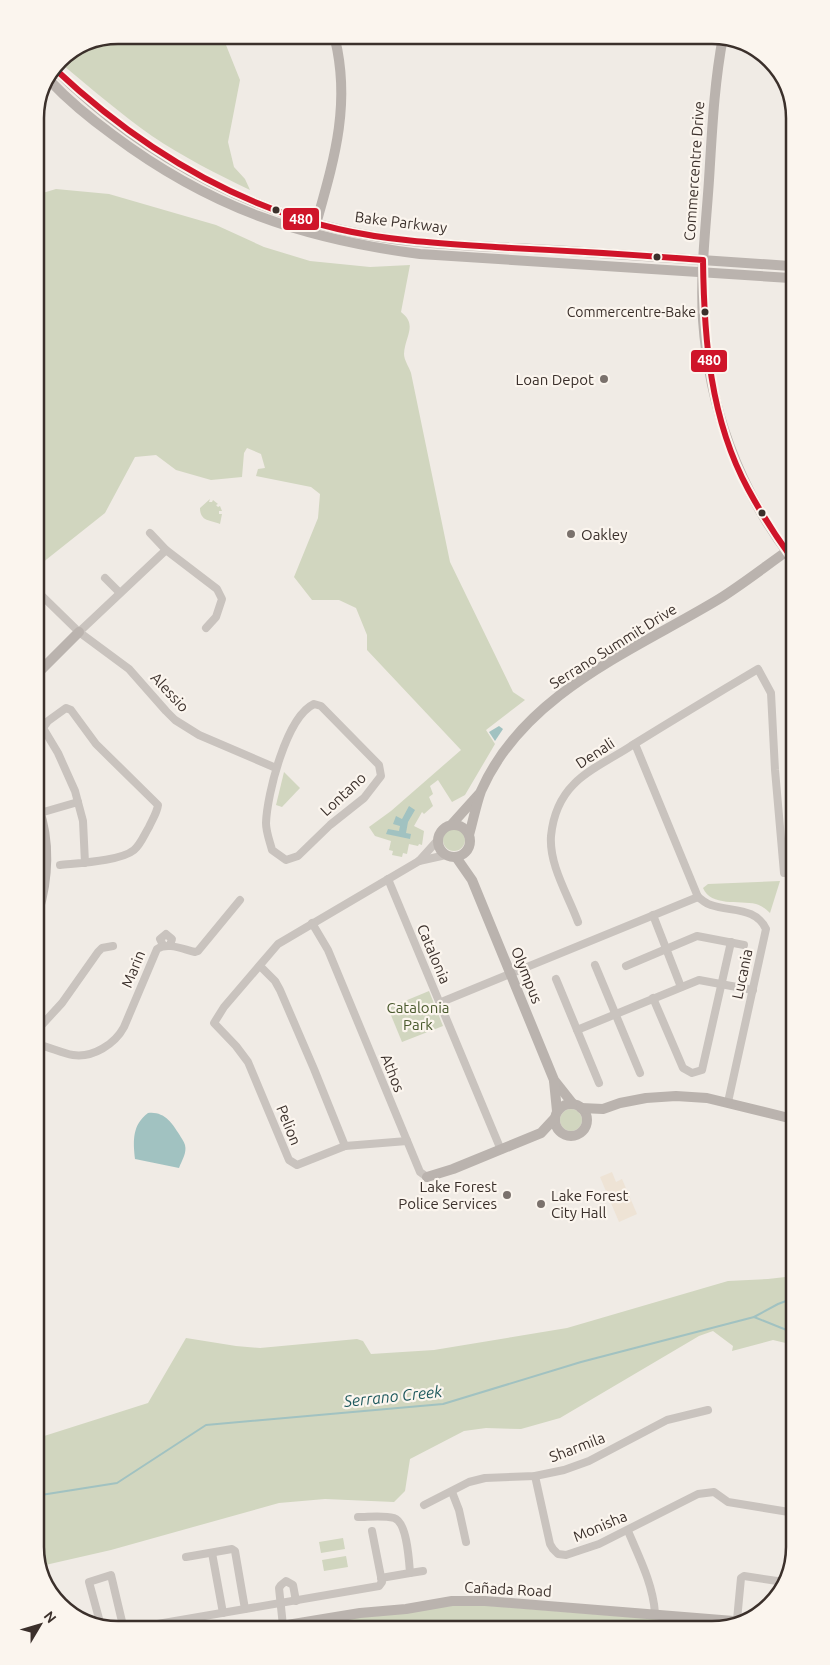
<svg xmlns="http://www.w3.org/2000/svg" width="830" height="1665" viewBox="0 0 830 1665" font-family="Ubuntu,sans-serif">
<style>
.green{fill:#d1d6bf}
.plaza{fill:#eee3d5}
.water{fill:#a1c2c1}
.lines{fill:none;stroke-linecap:round;stroke-linejoin:round}
.stream{stroke:#a1c2c1;stroke-width:2}
.street{stroke:#c9c3be;stroke-width:8}
.secondary{stroke:#bab3ae;stroke-width:10}
.bus-1-casing{stroke:#fbf5ee;stroke-width:10}
.bus-1{stroke:#cf1429;stroke-width:6}
.bus-dot{fill:#3b302b;stroke:#fbf5ee;stroke-width:2}
.poi-dot{fill:#7a716c;stroke:#fbf5ee;stroke-width:2}
.labels{text-anchor:middle;dominant-baseline:central;stroke-width:4.5;stroke-linejoin:round;paint-order:stroke}
.bus-label{font-size:14px;fill:#3b302b;stroke:#fbf5ee;text-anchor:end}
.street-label{font-size:15px;fill:#3b302b;stroke:#fbf5ee}
.poi-label{font-size:15px;fill:#3b302b;stroke:#fbf5ee;text-anchor:end}
.park-label{font-size:15px;fill:#4a5a2e;stroke:#fbf5ee}
.water-label{font-size:16px;font-style:italic;fill:#1f5a5e;stroke:#fbf5ee}
.rim{fill:none;stroke:#3b302b;stroke-width:2.5}
.line-badge{stroke:#fbf5ee;stroke-width:2}
.badge-label{font-size:14px;text-anchor:middle;font-weight:bold;fill:#fff}
</style>
<rect width="100%" height="100%" fill="#f0ebe5"/>
<!-- green -->
<g class="green">
<path d="M 224,40 L 240,80 L 228,142 L 234,167 L 245,179 L 250,190 C 217,174 183,157 152,136 C 121,114 93,90 64,66 L 87,41 Z"/>
<path d="M 56,189 L 109,194 L 216,225 L 264,247 L 310,261 L 370,267 L 410,265 L 401,312 C 418,325 405,336 404,354 C 404,360 409,367 411,373 L 450,562 L 513,692 L 525,700 L 486,730 L 495,744 L 465,795 L 452,802 L 438,780 L 430,786 L 433,794 L 429,797 L 433,806 L 424,814 L 422,812 L 414,826 L 424,831 L 422,845 L 419,844 L 418,846 L 409,844 L 407,854 L 403,853 L 402,857 L 392,855 L 393,851 L 389,850 L 391,841 L 375,836 L 369,827 L 391,811 L 461,750 L 367,650 L 367,635 L 356,608 L 339,600 L 312,600 L 294,577 L 318,518 L 320,494 L 311,487 L 256,476 L 258,469 L 265,468 L 261,454 L 247,448 L 244,453 L 242,477 L 211,480 L 176,470 L 156,455 L 135,457 L 105,513 L 37,567 L 36,195 Z"/>
<path d="M 210,499 L 209,502 L 212,502 L 213,500 L 218,504 L 216,505 L 218,507 L 220,506 L 222,511 L 219,511 L 219,514 L 222,514 L 220,524 C 211,520 200,522 200,508 Z"/>
<path d="M 284,772 L 300,788 L 282,807 L 276,805 Z"/>
<circle cx="454" cy="840" r="11"/>
<path d="M 780,881 L 770,913 C 766,909 762,906 756,904 C 739,900 711,907 703,888 L 708,884 Z"/>
<path d="M 429,991 L 443,1026 L 402,1042 L 388,1008 Z"/>
<circle cx="571" cy="1120" r="11"/>
<path d="M 794,1276 L 794,1345 L 773,1340 L 732,1351 L 733,1346 L 713,1331 L 699,1336 L 560,1418 L 521,1429 L 486,1428 L 464,1431 L 410,1459 L 405,1491 L 394,1502 L 325,1499 L 279,1503 L 111,1550 L 41,1566 L 41,1437 L 148,1403 L 186,1338 L 236,1346 L 260,1348 L 357,1339 L 363,1341 L 371,1354 L 434,1350 L 567,1328 L 728,1281 L 768,1279 Z"/>
<path d="M 343,1538 L 345,1549 L 321,1553 L 319,1542 Z"/>
<path d="M 346,1556 L 348,1567 L 324,1571 L 322,1560 Z"/>
<path d="M 459,1605 L 479,1605 L 718,1624 L 310,1628 L 308,1626 L 343,1619 Z"/>
</g>
<!-- plaza -->
<path class="plaza" d="M 612,1172 L 616,1182 L 622,1179 L 637,1214 L 619,1222 L 600,1177 Z"/>
<!-- water -->
<g class="water">
<path d="M 499,726 L 503,729 L 495,741 L 489,732 Z"/>
<path d="M 409,806 L 415,810 L 408,822 L 406,833 L 411,834 L 410,839 L 386,834 L 388,829 L 399,831 L 400,826 L 393,824 L 396,816 L 402,819 Z"/>
<path d="M 148,1113 C 164,1111 172,1123 179,1134 C 181,1138 184,1141 185,1145 C 187,1153 182,1160 179,1168 L 135,1159 C 133,1141 132,1125 148,1113 Z"/>
</g>
<g class="lines">
<!-- stream -->
<g class="stream">
<path d="M 754,1317 L 778,1304 L 794,1298"/>
<path d="M 41,1495 L 117,1483 L 206,1425 L 443,1404 L 581,1362 L 754,1317 L 794,1333"/>
</g>
<!-- street -->
<g class="street">
<path d="M 150,533 L 166,550 L 217,589 L 222,599 L 216,617 L 206,628"/>
<path d="M 105,578 L 119,592"/>
<path d="M 37,591 L 79,632 L 129,669 L 166,711 L 175,720 L 199,735 L 276,768"/>
<path d="M 79,632 L 166,550"/>
<path d="M 314,704 L 321,706 L 379,765 L 381,776 L 364,798 L 330,825 L 298,856 L 286,860 L 272,850 C 270,842 266,832 266,823 C 267,795 286,717 314,704 Z"/>
<path d="M 635,744 L 698,897"/>
<path d="M 40,813 L 78,802"/>
<path d="M 419,861 L 446,855"/>
<path d="M 60,865 C 78,863 121,861 134,850 C 141,844 144,835 149,827 C 152,820 157,813 158,805 L 96,744 L 71,710 L 66,708 L 48,721 L 43,728 L 58,753 L 75,791 L 83,821 L 85,863"/>
<path d="M 388,879 L 501,1150"/>
<path d="M 698,897 C 702,900 706,904 711,905 C 731,912 756,907 766,929 L 728,1102"/>
<path d="M 653,915 L 681,987"/>
<path d="M 578,922 C 568,895 549,865 551,836 C 553,816 560,798 574,784 C 588,769 613,758 631,746 C 673,720 716,694 758,669 L 771,693 L 775,770 L 784,873"/>
<path d="M 312,923 L 328,950 L 420,1172 L 427,1177"/>
<path d="M 163,945 L 160,939 L 166,934 L 172,939 L 170,945"/>
<path d="M 595,965 L 640,1073"/>
<path d="M 260,966 L 275,981 L 280,990 L 314,1069 L 345,1146"/>
<path d="M 626,966 L 697,936 L 744,945"/>
<path d="M 556,979 L 599,1083"/>
<path d="M 653,998 L 683,1068 L 692,1073 L 702,1070 L 731,942"/>
<path d="M 439,1003 L 698,897"/>
<path d="M 39,1028 L 62,1003 L 98,952 L 102,948 L 113,946"/>
<path d="M 577,1030 L 699,980 L 753,990"/>
<path d="M 39,1045 C 50,1047 61,1053 73,1055 C 93,1058 115,1044 124,1027 L 157,949 C 168,942 182,949 195,952 L 198,951 L 240,900"/>
<path d="M 407,1141 L 345,1146 L 297,1165 L 289,1160 L 248,1062 L 236,1046 L 214,1023 L 224,1007 L 278,944 L 419,861 L 437,841"/>
<path d="M 535,1476 L 550,1544 L 553,1549 L 558,1554 L 566,1555 L 599,1544 L 698,1494 L 714,1492 L 728,1502 L 795,1513"/>
<path d="M 452,1492 L 459,1510 L 466,1542"/>
<path d="M 424,1505 L 469,1482 L 485,1478 L 535,1476 L 564,1470 L 589,1461 L 667,1420 L 708,1410"/>
<path d="M 358,1517 C 369,1517 383,1515 394,1518 C 407,1522 409,1560 410,1573 L 381,1578"/>
<path d="M 628,1531 C 639,1557 653,1584 655,1613"/>
<path d="M 212,1553 L 223,1613"/>
<path d="M 186,1557 L 232,1549 L 235,1551 L 245,1609"/>
<path d="M 410,1573 L 423,1571"/>
<path d="M 737,1620 L 741,1578 L 744,1576 L 784,1582"/>
<path d="M 101,1626 L 89,1582 L 111,1575 L 124,1630"/>
<path d="M 283,1626 L 279,1588 L 281,1585 L 286,1581 L 293,1585 L 296,1601"/>
<path d="M 139,1630 L 146,1626 L 379,1586 L 382,1582 L 372,1531"/>
</g>
<!-- secondary -->
<g class="secondary">
<path d="M 723,37 C 714,84 712,132 709,180 C 706,226 700,273 703,320 C 709,406 738,488 791,557"/>
<path d="M 55,69 C 145,159 266,223 393,239 C 446,246 501,247 554,250 C 633,255 711,261 790,266"/>
<path d="M 50,81 C 69,101 91,119 113,135 C 209,207 302,239 420,254 L 790,278"/>
<path d="M 316,224 C 334,160 351,105 335,39"/>
<path d="M 37,674 L 79,632"/>
<path d="M 38,808 C 50,841 48,879 38,912"/>
<path d="M 452,824 L 479,794"/>
<circle cx="454" cy="841" r="16"/>
<path d="M 469,835 C 473,821 476,805 481,791 C 524,693 633,651 719,599 C 743,584 767,565 790,549"/>
<path d="M 456,857 L 472,880 L 554,1080 L 573,1104"/>
<path d="M 554,1081 L 557,1111"/>
<circle cx="571" cy="1120" r="16"/>
<path d="M 581,1108 L 603,1109 L 620,1103 L 646,1098 L 676,1096 L 707,1098 L 793,1119"/>
<path d="M 427,1177 L 453,1169 L 541,1133 L 554,1119"/>
<path d="M 269,1628 L 360,1613 L 406,1609 L 452,1601 L 485,1601 L 746,1622"/>
</g>
<!-- bus-1 casing -->
<g class="bus-1-casing">
<path id="bus-1" d="M 55,69 C 136,145 228,203 338,229 C 394,242 453,244 511,248 C 575,251 639,255 703,260 C 704,339 710,419 748,489 C 761,513 775,535 791,557"/>
</g>
<!-- bus-1 -->
<use href="#bus-1" class="bus-1"/>
</g>
<!-- markers -->
<g class="bus-dot">
<circle cx="276" cy="210" r="4.5"/>
<circle cx="657" cy="257" r="4.5"/>
<circle cx="705" cy="312" r="4.5"/>
<circle cx="762" cy="513" r="4.5"/>
</g>
<g class="poi-dot">
<circle cx="604" cy="379" r="5"/>
<circle cx="571" cy="534" r="5"/>
<circle cx="507" cy="1195" r="5"/>
<circle cx="541" cy="1204" r="5"/>
</g>
<g class="labels">
<!-- bus labels -->
<g class="bus-label">
<text x="696" y="312">Commercentre-Bake</text>
</g>
<!-- street labels -->
<g class="street-label">
<text transform="translate(694 171) rotate(-86)">Commercentre Drive</text>
<text transform="translate(401 222) rotate(7)">Bake Parkway</text>
<text transform="translate(613 646) rotate(-32)">Serrano Summit Drive</text>
<text transform="translate(170 692) rotate(47)">Alessio</text>
<text transform="translate(595 753) rotate(-33)">Denali</text>
<text transform="translate(343 794) rotate(-43)">Lontano</text>
<text transform="translate(434 954) rotate(67)">Catalonia</text>
<text transform="translate(133 969) rotate(-68)">Marin</text>
<text transform="translate(742 974) rotate(-78)">Lucania</text>
<text transform="translate(527 975) rotate(68)">Olympus</text>
<text transform="translate(393 1073) rotate(68)">Athos</text>
<text transform="translate(289 1125) rotate(68)">Pelion</text>
<text transform="translate(577 1447) rotate(-21)">Sharmila</text>
<text transform="translate(600 1526) rotate(-23)">Monisha</text>
<text transform="translate(508 1589) rotate(3)">Cañada Road</text>
</g>
<!-- poi labels -->
<g class="poi-label">
<text x="594" y="379">Loan Depot</text>
<text x="581" y="534" text-anchor="start">Oakley</text>
<text x="497" y="1186">Lake Forest<tspan x="497" dy="17">Police Services</tspan></text>
<text x="551" y="1195" text-anchor="start">Lake Forest<tspan x="551" dy="17">City Hall</tspan></text>
</g>
<!-- park labels -->
<g class="park-label">
<text x="418" y="1007">Catalonia<tspan x="418" dy="17">Park</tspan></text>
</g>
<!-- water labels -->
<g class="water-label">
<text transform="translate(393 1396) rotate(-6)">Serrano Creek</text>
</g>
</g>
<!-- crop -->
<path d="M0 0H830V1665H0ZM118 44H712A74 74 0 0 1 786 118V1547A74 74 0 0 1 712 1621H118A74 74 0 0 1 44 1547V118A74 74 0 0 1 118 44Z" fill="#fbf5ee" fill-rule="evenodd"/>
<path class="rim" d="M118 44H712A74 74 0 0 1 786 118V1547A74 74 0 0 1 712 1621H118A74 74 0 0 1 44 1547V118A74 74 0 0 1 118 44Z"/>
<g class="line-badge">
<rect x="282" y="207" width="38" height="24" rx="5" fill="#cf1429"/>
<rect x="690" y="349" width="38" height="24" rx="5" fill="#cf1429"/>
</g>
<g class="badge-label">
<text x="301" y="224">480</text>
<text x="709" y="365">480</text>
</g>
<!-- north arrow -->
<g transform="translate(40 1625) rotate(52)" stroke="#fbf5ee" stroke-width="4" paint-order="stroke">
<path d="M0-4L9 19L0 12L-9 19Z" fill="#3b302b"/>
<text y="-8" font-size="14" font-weight="bold" text-anchor="middle" fill="#3b302b">N</text>
</g>
</svg>
